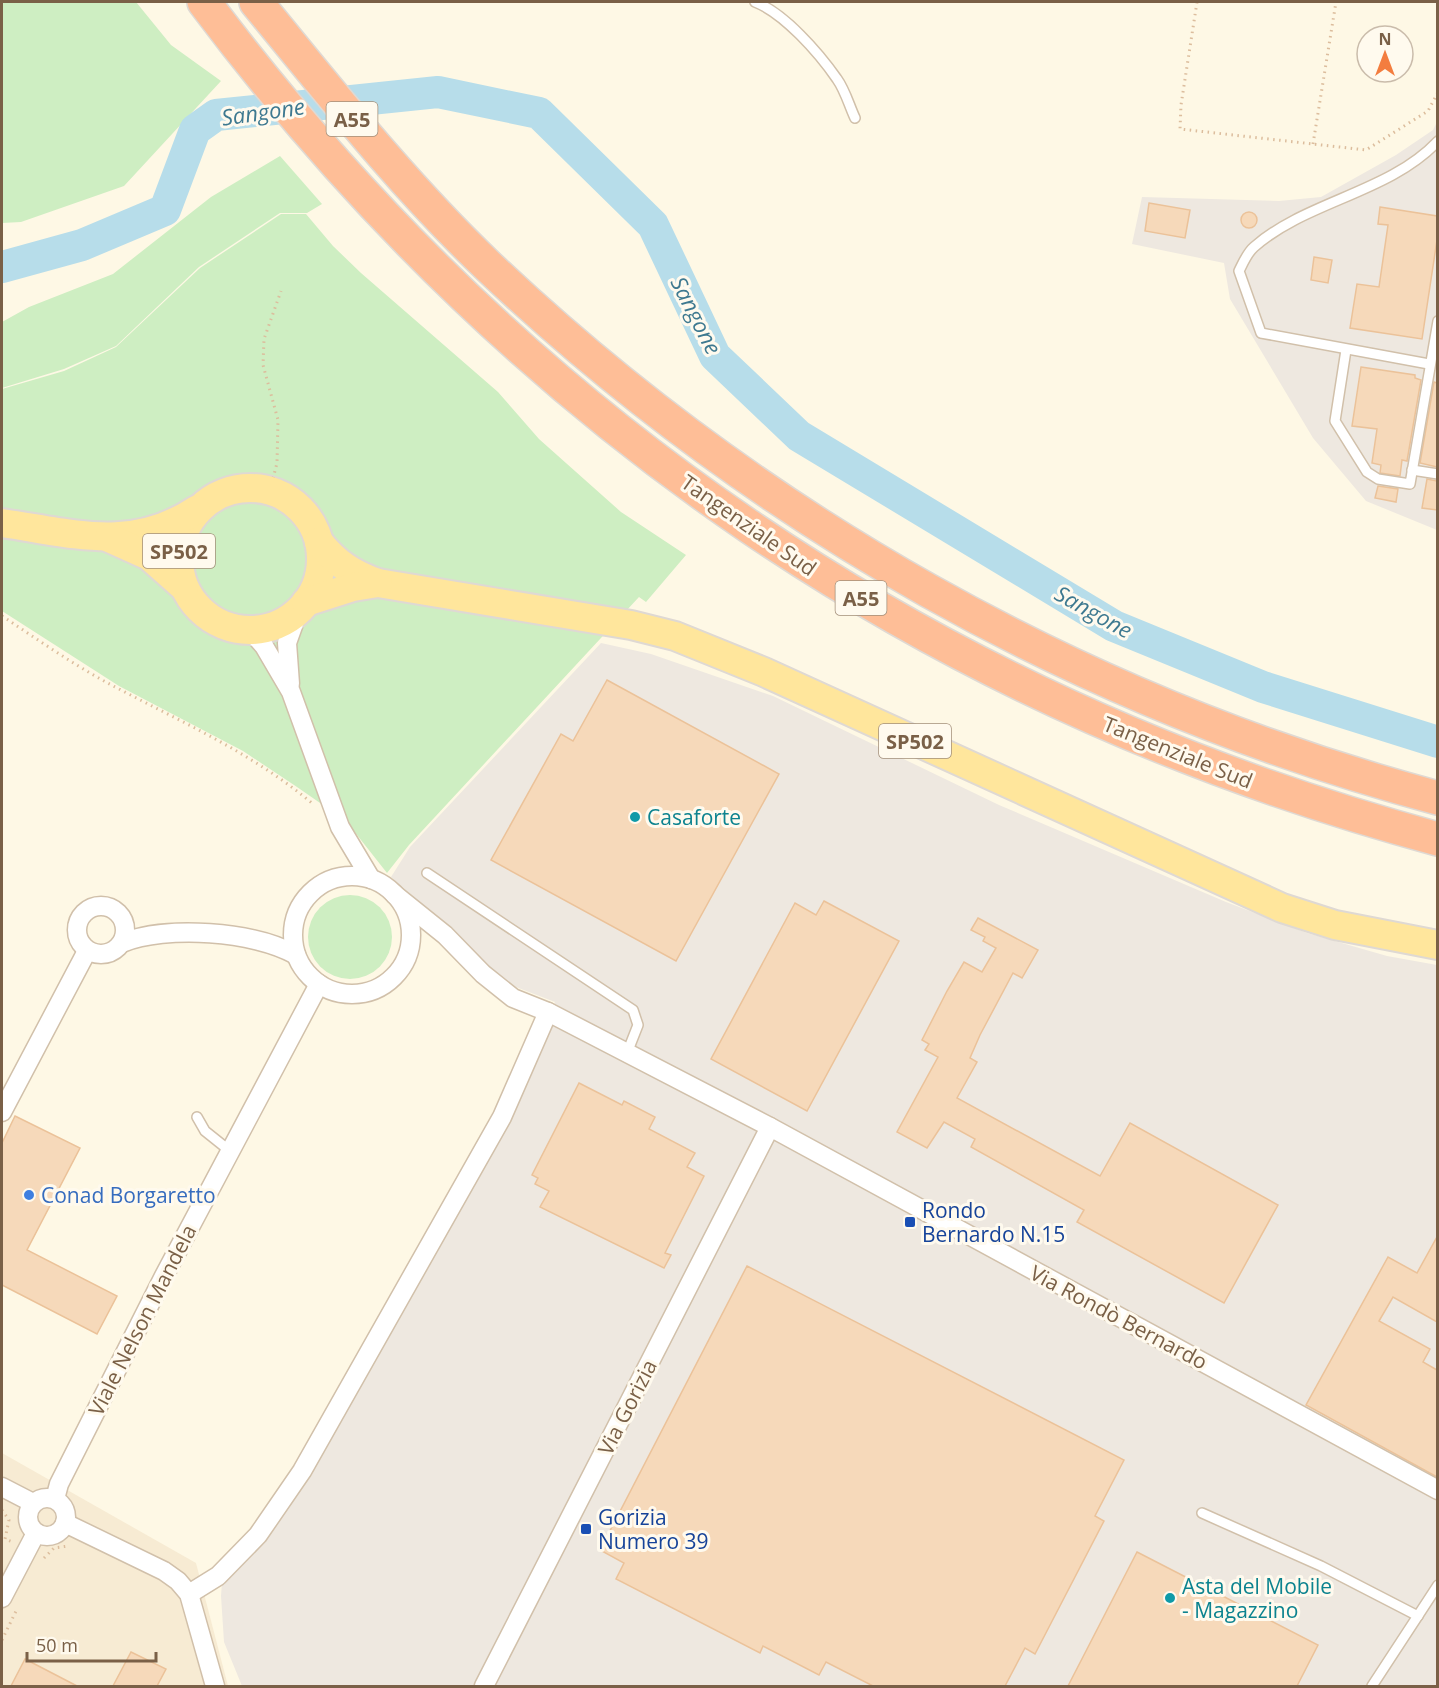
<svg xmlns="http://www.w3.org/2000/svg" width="1439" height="1688" viewBox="0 0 1439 1688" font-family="'Open Sans',sans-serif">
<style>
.residential{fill:#f7ebd3}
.industrial{fill:#eee8e0}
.green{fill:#ceeec2}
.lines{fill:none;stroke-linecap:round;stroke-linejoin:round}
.river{stroke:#b7ddea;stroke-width:32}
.building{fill:#f6d9ba;stroke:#ebc299;stroke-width:1.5}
.service-casing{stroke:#d1c0aa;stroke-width:12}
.minor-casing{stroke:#d1c0aa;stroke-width:21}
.primary-casing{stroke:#dfd9d3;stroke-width:32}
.motorway-casing{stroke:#dfd9d3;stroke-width:36}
.path{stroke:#dcbd9d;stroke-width:3;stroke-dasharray:1.5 4.5;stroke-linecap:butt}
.service{stroke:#fff;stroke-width:9}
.minor{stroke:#fff;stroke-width:18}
.primary{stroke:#ffe69c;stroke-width:28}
.motorway{stroke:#febe97;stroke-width:33}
.culture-dot{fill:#0f9aa8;stroke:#fffaee;stroke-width:2}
.shop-dot{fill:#3f7fe0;stroke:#fffaee;stroke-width:2}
.transit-dot{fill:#1a4fb4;stroke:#fffaee;stroke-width:2}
.labels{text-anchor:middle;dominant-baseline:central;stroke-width:6;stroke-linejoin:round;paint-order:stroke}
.shield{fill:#fffaee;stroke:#a28e79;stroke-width:1.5}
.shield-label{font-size:20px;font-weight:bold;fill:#7a6047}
.street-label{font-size:21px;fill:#7a6047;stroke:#fffaee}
.culture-label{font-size:21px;fill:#0d838f;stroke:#fffaee;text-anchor:start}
.shop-label{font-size:21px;fill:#366cbe;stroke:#fffaee;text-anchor:start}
.transit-label{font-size:21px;fill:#164399;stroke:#fffaee;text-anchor:start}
.water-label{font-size:22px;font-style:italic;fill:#3e7990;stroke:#fffaee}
</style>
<rect width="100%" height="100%" fill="#fef8e5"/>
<!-- residential -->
<path class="residential" d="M 2,1453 L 196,1563 L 228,1686 L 2,1686 Z"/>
<!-- industrial -->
<g class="industrial">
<path d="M 1437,122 L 1437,530 L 1366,501 L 1313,438 L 1230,299 L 1224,263 L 1132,244 L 1142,197 L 1279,201 L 1321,197 L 1396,155 L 1433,130 Z"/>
<path d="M 601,643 L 651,654 L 773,696 L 999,805 L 1226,902 L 1307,933 L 1387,956 L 1437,965 L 1437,1686 L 242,1686 L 224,1642 L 221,1596 L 222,1582 L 249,1549 L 507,1119 L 555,1002 L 516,987 L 487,967 L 391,877 L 410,847 Z"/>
</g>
<!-- green -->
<g class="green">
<path d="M 2,2 L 136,2 L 171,45 L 221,81 L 124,186 L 21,222 L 2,223 Z"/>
<path d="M 280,156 L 322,204 L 307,213 L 280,213 L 199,267 L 116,346 L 64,369 L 2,388 L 2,322 L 29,307 L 113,274 L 211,197 Z"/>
<path d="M 281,214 L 306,214 L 333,246 L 361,273 L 498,392 L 539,439 L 621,512 L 686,555 L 646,602 L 639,597 L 409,845 L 387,873 L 346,821 L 297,787 L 243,751 L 119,686 L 2,611 L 2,389 L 64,371 L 116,347 L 200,268 Z"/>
<circle cx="350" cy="937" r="42"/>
</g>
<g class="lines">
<!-- river -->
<path class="river" d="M 2,267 L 82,245 L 165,210 L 195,130 L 216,115 L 438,92 L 539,113 L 653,225 L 715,356 L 799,436 L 1114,626 L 1263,687 L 1438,742"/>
</g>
<!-- building -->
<g class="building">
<path d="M 1149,203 L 1190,210 L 1185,238 L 1145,231 Z"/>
<path d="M 1380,207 L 1437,216 L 1437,240 L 1422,339 L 1350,328 L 1357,284 L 1379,287 L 1388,225 L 1378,224 Z"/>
<circle cx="1249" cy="220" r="8"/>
<path d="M 1314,257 L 1332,260 L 1328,283 L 1311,280 Z"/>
<path d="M 1361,367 L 1415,375 L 1415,378 L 1421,380 L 1407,461 L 1402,460 L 1400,476 L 1380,473 L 1381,465 L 1372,463 L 1377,429 L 1352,426 Z"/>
<path d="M 1434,382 L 1437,383 L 1437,467 L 1420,463 Z"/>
<path d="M 1427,479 L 1437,481 L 1437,510 L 1422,508 Z"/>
<path d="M 1378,486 L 1398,489 L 1396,502 L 1375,498 Z"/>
<path d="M 607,680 L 779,774 L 676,961 L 491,860 L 561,734 L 573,741 Z"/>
<path d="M 824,901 L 899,941 L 807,1111 L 711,1059 L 795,903 L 816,915 Z"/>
<path d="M 978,918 L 1038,950 L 1022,978 L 1013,973 L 980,1035 L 970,1058 L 977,1062 L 957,1098 L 1100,1176 L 1130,1123 L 1278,1205 L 1224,1303 L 1077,1222 L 1084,1210 L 971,1147 L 975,1139 L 944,1122 L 927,1148 L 897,1132 L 938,1057 L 925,1050 L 929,1044 L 922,1040 L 947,991 L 964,962 L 982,972 L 996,948 L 983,941 L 985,937 L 971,930 Z"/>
<path d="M 579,1083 L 622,1105 L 624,1101 L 655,1117 L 649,1129 L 695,1153 L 687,1167 L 704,1176 L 665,1253 L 671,1255 L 664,1268 L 540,1207 L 549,1191 L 535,1184 L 538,1178 L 532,1175 Z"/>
<path d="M 15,1116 L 80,1148 L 27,1250 L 117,1296 L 97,1334 L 2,1285 L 2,1143 Z"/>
<path d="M 1437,1237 L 1437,1322 L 1393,1297 L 1379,1321 L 1430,1349 L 1423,1362 L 1437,1370 L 1437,1477 L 1306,1405 L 1388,1257 L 1417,1273 Z"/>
<path d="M 747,1266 L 1124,1460 L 1095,1516 L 1104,1521 L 1035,1654 L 1025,1648 L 1005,1686 L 873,1686 L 826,1662 L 819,1675 L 763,1646 L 760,1653 L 616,1579 L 624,1563 L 600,1550 Z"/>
<path d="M 1137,1552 L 1318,1645 L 1297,1686 L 1068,1686 Z"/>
<path d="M 131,1652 L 166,1669 L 157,1686 L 113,1686 Z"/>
<path d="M 25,1659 L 77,1686 L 11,1686 Z"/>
</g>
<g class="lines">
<!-- service casing -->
<g class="service-casing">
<g id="service">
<path d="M 755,2 C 784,13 819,53 837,79 C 845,90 849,105 855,118"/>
<path d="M 1346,350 L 1335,421 L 1367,472 L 1378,479 L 1410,484 L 1438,321"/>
<path d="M 1429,364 L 1261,333 L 1239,271 C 1243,263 1247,253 1254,247 C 1306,201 1389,193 1438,141"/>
<path d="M 1412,470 L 1438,474"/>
<path d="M 427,873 L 633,1010 L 638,1025 L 627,1053"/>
<path d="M 197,1117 L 205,1131 L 225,1147 L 226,1154"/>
<path d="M 1202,1513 L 1321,1566 L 1418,1616"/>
<path d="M 1372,1686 L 1438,1585"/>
</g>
</g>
<!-- minor casing -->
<g class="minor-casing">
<g id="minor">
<path d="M 250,630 L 264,646 L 291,692 L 340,827 L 371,879"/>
<path d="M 290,684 L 287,643 L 298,612"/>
<circle cx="352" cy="935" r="59"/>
<path d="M 394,894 L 445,935 L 483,974 L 513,998 L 548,1012 L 770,1127 L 1438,1490"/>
<circle cx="101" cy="930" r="24"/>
<path d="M 122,943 C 166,925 254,931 296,955"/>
<path d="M 2,1112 L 87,951"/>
<path d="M 2,1487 L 33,1503"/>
<circle cx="47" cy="1517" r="19"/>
<path d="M 55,1499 L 59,1484 L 164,1276 L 319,984"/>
<path d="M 65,1523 L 164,1571 L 178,1581 L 189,1594 L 215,1686"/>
<path d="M 189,1594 L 218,1576 L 258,1535 L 302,1471 L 502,1117 L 548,1012"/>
<path d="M 2,1598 L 36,1533"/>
<path d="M 484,1686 L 770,1127"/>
</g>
</g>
<!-- primary casing -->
<g class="primary-casing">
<g id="primary">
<circle cx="250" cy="559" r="71"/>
<path d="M 2,523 C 72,533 132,553 196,510"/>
<path d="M 109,538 L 149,556 L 184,587"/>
<path d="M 319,542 C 336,563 352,574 378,583 L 631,625 L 675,636 L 764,672 L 1282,908 L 1335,925 L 1438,945"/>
<path d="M 306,602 L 353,587 L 378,583"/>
</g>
</g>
<!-- motorway casing -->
<g class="motorway-casing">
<g id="motorway">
<path d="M 204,2 C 518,420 932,703 1438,839"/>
<path d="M 256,2 C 330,92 402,184 487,265 C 754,518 1081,703 1438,798"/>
</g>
</g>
<!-- path -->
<g class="path">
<path d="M 1197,2 L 1181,105 L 1180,129 L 1366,150 L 1428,111 L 1438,92"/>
<path d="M 1313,144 L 1336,2"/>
<path d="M 270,490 L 277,463 L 278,420 L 263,365 L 264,339 L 281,291"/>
<path d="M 2,616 C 40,641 78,668 119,689 C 186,724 255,755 313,804"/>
<path d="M 2,1510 L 9,1520 L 5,1539 L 13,1542"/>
<path d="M 44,1558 L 54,1548 L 68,1546"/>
<path d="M 2,1640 L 17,1609"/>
</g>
<!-- service -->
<use href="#service" class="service"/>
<!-- minor -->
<use href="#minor" class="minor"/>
<!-- primary -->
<use href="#primary" class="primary"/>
<!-- motorway -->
<use href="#motorway" class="motorway"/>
</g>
<!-- markers -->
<g class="culture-dot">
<circle cx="635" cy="817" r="6"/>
<circle cx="1170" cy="1598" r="6"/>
</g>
<circle class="shop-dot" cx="29" cy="1195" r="6"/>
<g class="transit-dot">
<rect x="904" y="1216" width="12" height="12" rx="3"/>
<rect x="580" y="1523" width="12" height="12" rx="3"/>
</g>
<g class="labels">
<!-- shield labels -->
<g class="shield">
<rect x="326.5" y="102" width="51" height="34" rx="4.5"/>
<rect x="143" y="534" width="72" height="34" rx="4.5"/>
<rect x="835.5" y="581" width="51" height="34" rx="4.5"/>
<rect x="879" y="724" width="72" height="34" rx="4.5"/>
</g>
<g class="shield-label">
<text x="352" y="119">A55</text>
<text x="179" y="551">SP502</text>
<text x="861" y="598">A55</text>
<text x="915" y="741">SP502</text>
</g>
<!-- street labels -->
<g class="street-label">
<text transform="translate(749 525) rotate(35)">Tangenziale Sud</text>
<text transform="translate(1178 752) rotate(22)">Tangenziale Sud</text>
<text transform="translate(1119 1317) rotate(28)">Via Rondò Bernardo</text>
<text transform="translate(142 1320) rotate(-63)">Viale Nelson Mandela</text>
<text transform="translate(627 1407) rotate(-63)">Via Gorizia</text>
</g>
<!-- culture labels -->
<g class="culture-label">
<text x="647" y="817">Casaforte</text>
<text x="1182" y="1586">Asta del Mobile<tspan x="1182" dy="24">- Magazzino</tspan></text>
</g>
<!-- shop labels -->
<g class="shop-label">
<text x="41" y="1195">Conad Borgaretto</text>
</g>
<!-- transit labels -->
<g class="transit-label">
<text x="922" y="1210">Rondo<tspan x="922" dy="24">Bernardo N.15</tspan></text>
<text x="598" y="1517">Gorizia<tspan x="598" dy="24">Numero 39</tspan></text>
</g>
<!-- water labels -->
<g class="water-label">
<text transform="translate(263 111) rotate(-8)">Sangone</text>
<text transform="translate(697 315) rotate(63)">Sangone</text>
<text transform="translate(1094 611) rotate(29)">Sangone</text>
</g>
</g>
<!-- border -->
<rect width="1439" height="1688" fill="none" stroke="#7a6047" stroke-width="6"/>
<!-- north arrow -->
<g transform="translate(1385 54)"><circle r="28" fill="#fffaee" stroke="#cabcab" stroke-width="1.5"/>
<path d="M0-4.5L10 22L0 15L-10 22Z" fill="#f37d3f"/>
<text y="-9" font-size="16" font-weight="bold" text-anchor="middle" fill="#7a6047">N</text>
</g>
<!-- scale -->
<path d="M27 1652v9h129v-9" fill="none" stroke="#7a6047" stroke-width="3"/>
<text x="36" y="1652" font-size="18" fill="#7a6047" stroke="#fffaee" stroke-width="4.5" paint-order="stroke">50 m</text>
</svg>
